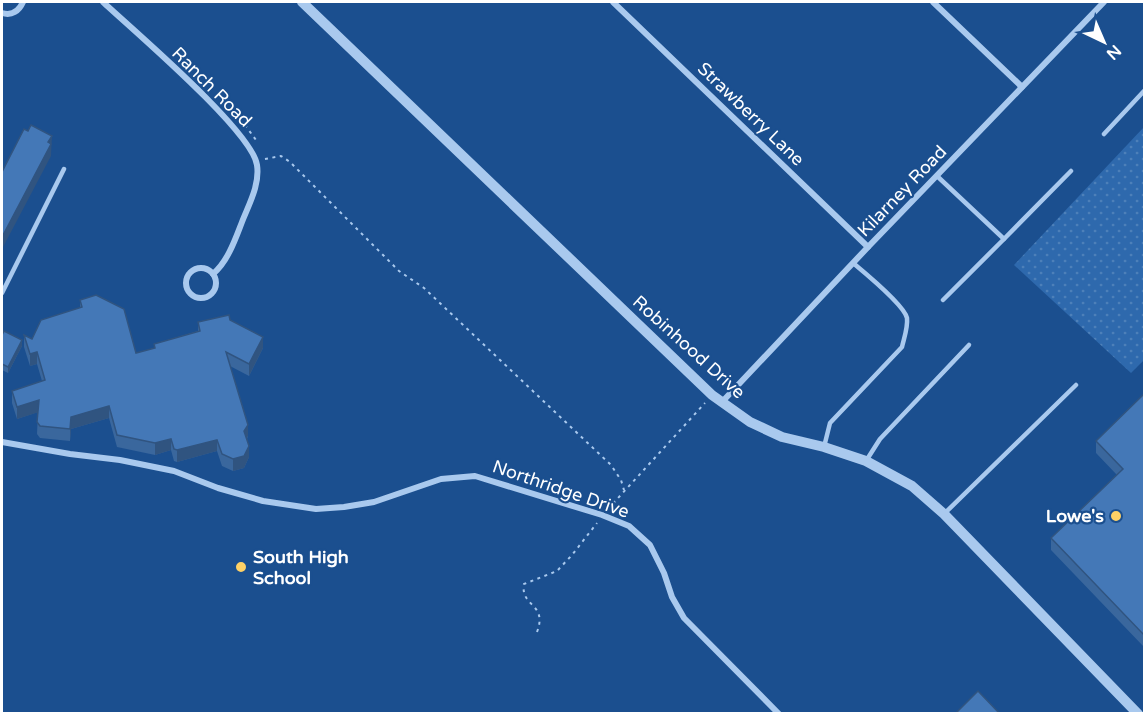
<svg xmlns="http://www.w3.org/2000/svg" width="1146" height="715" viewBox="0 0 1146 715" font-family="'Varela Round',sans-serif">
<style>
.park{fill:url(#park-dots)}
.lines{fill:none;stroke-linecap:round;stroke-linejoin:round}
.path{stroke:#a9c9ee;stroke-width:2;stroke-dasharray:3 4.5;stroke-linecap:butt}
.service{stroke:#a9c9ee;stroke-width:4.5}
.minor{stroke:#a9c9ee;stroke-width:6}
.tertiary{stroke:#a9c9ee;stroke-width:10}
.wall{fill:#3a679d}
.shaded-wall{fill:#305480}
.building{fill:#4478b7;stroke:#305480;stroke-width:1.5}
.poi-dot{fill:#ffd166;stroke:#1b4f8f;stroke-width:2}
.labels{text-anchor:middle;dominant-baseline:central;stroke-width:4.5;stroke-linejoin:round;paint-order:stroke}
.street-label{font-size:18px;fill:#fff;stroke:#1b4f8f}
.poi-label{font-size:18px;font-weight:bold;fill:#fff;stroke:#1b4f8f;text-anchor:end}
</style>
<defs>
<pattern id="park-dots" width="8" height="8" patternUnits="userSpaceOnUse" patternTransform="scale(1.5)"><rect width="8" height="8" fill="#2e69ad"/><path d="M2 2h.1M6 6h.1" fill="none" stroke="#4d80b9" stroke-width="1.8" stroke-linecap="round"/></pattern>
</defs>
<rect width="100%" height="100%" fill="#1b4f8f"/>
<!-- park -->
<path class="park" d="M 1144,127 L 1144,360 L 1131,373 L 1014,265 Z"/>
<g class="lines">
<!-- path -->
<g class="path">
<path d="M 245,125 L 256,140"/>
<path d="M 265,159 L 281,156 L 290,162 L 399,271 L 424,288 L 611,465 L 621,480 L 624,490"/>
<path d="M 608,509 L 705,403"/>
<path d="M 537,632 C 548,603 520,607 524,584 L 557,571 L 572,555 L 597,523"/>
</g>
<!-- service -->
<g class="service">
<path d="M 1104,134 L 1144,91"/>
<path d="M 937,176 L 1004,239 L 1071,171"/>
<path d="M 2,293 L 64,169"/>
<path d="M 943,300 L 1004,239"/>
<path d="M 824,447 L 830,423 L 902,347 C 904,338 908,328 907,318 C 904,305 865,273 853,263"/>
<path d="M 866,461 L 880,439 L 969,345"/>
<path d="M 945,513 L 1076,385"/>
</g>
<!-- minor -->
<g class="minor">
<path d="M 103,2 C 133,30 252,131 257,165 C 260,185 249,204 242,222 C 235,240 228,261 213,274"/>
<path d="M 613,2 L 868,247"/>
<path d="M 933,2 L 1022,87"/>
<path d="M 2,13 C 12,16 19,11 23,2"/>
<circle cx="201" cy="283" r="15"/>
<path d="M 722,402 L 868,247 L 1104,2"/>
<path d="M 2,442 L 70,454 L 120,460 L 174,471 L 218,488 L 263,501 L 316,509 L 344,507 L 374,502 L 441,479 L 475,476 L 602,515 L 629,526 L 650,545 L 664,573 L 672,597 L 684,618 L 779,714"/>
</g>
<!-- tertiary -->
<path class="tertiary" d="M 302,2 L 712,395 L 750,422 L 782,437 L 824,447 L 866,461 L 912,486 L 944,514 L 1138,714"/>
</g>
<!-- wall -->
<g class="wall">
<path d="M 80,300 L 136,353 L 154,348 L 154,344 L 198,331 L 198,322 L 230,320 L 263,348 L 249,376 L 230,366 L 248,436 L 247,439 L 249,457 L 244,468 L 233,471 L 222,466 L 217,451 L 177,462 L 174,461 L 171,450 L 155,455 L 117,447 L 109,418 L 71,429 L 70,441 L 40,438 L 37,434 L 38,412 L 17,419 L 12,403 L 12,391 L 42,381 L 37,364 L 30,366 L 24,347 L 24,335 L 32,339 L 80,308 Z"/>
<path d="M 2,335 L 22,346 L 8,373 L 2,370 Z"/>
<path d="M 1144,394 L 1144,647 L 1051,550 L 1051,538 L 1117,475 L 1096,453 L 1096,441 Z"/>
</g>
<!-- shaded-wall -->
<g class="shaded-wall">
<path d="M 52,136 L 51,156 L 2,249 L 2,237 Z"/>
<path d="M 263,337 L 263,348 L 249,376 L 249,364 Z"/>
<path d="M 22,340 L 22,346 L 8,373 L 8,367 Z"/>
<path d="M 37,352 L 37,364 L 30,366 L 30,354 Z"/>
<path d="M 39,400 L 39,412 L 17,419 L 17,407 Z"/>
<path d="M 109,406 L 109,418 L 71,429 L 70,441 L 70,429 L 71,417 Z"/>
<path d="M 248,425 L 248,436 L 244,442 L 244,431 Z"/>
<path d="M 171,439 L 171,450 L 155,455 L 155,443 Z"/>
<path d="M 217,440 L 217,451 L 177,462 L 177,450 Z"/>
<path d="M 249,446 L 249,457 L 244,468 L 233,471 L 233,459 Z"/>
</g>
<!-- building -->
<g class="building">
<path d="M 31,125 L 52,136 L 48,142 L 51,144 L 2,237 L 2,172 L 24,129 L 28,131 Z"/>
<path d="M 96,295 L 124,309 L 136,353 L 155,348 L 154,344 L 200,331 L 198,322 L 229,315 L 230,320 L 263,337 L 249,364 L 226,352 L 248,425 L 244,431 L 249,446 L 244,456 L 233,459 L 222,454 L 217,440 L 177,450 L 174,449 L 171,439 L 155,443 L 117,435 L 109,406 L 71,417 L 70,429 L 40,426 L 37,422 L 39,400 L 17,407 L 12,391 L 45,380 L 37,352 L 30,354 L 24,335 L 32,339 L 41,320 L 82,307 L 80,300 Z"/>
<path d="M 4,331 L 22,340 L 8,367 L 2,364 L 2,335 Z"/>
<path d="M 1144,394 L 1144,635 L 1051,538 L 1123,469 L 1096,441 Z"/>
<path d="M 978,691 L 1000,714 L 955,714 Z"/>
</g>
<!-- markers -->
<g class="poi-dot">
<circle cx="1116" cy="516" r="6"/>
<circle cx="241" cy="567" r="6"/>
</g>
<g class="labels">
<!-- street labels -->
<g class="street-label">
<text transform="translate(212 87) rotate(45)">Ranch Road</text>
<text transform="translate(751 114) rotate(44)">Strawberry Lane</text>
<text transform="translate(902 191) rotate(-46)">Kilarney Road</text>
<text transform="translate(689 347) rotate(42)">Robinhood Drive</text>
<text transform="translate(561 489) rotate(19)">Northridge Drive</text>
</g>
<!-- poi labels -->
<g class="poi-label">
<text x="1104" y="516">Lowe's</text>
<text x="253" y="557" text-anchor="start">South High<tspan x="253" dy="21">School</tspan></text>
</g>
</g>
<!-- border -->
<rect width="1146" height="715" fill="none" stroke="#ffffff" stroke-width="6"/>
<!-- north arrow -->
<g transform="translate(1104 42) rotate(136)" stroke="#1b4f8f" stroke-width="4.5" paint-order="stroke">
<path d="M0-4.5L10 22L0 15L-10 22Z" fill="#ffffff"/>
<text y="-9" font-size="16" font-weight="bold" text-anchor="middle" fill="#ffffff">N</text>
</g>
</svg>
